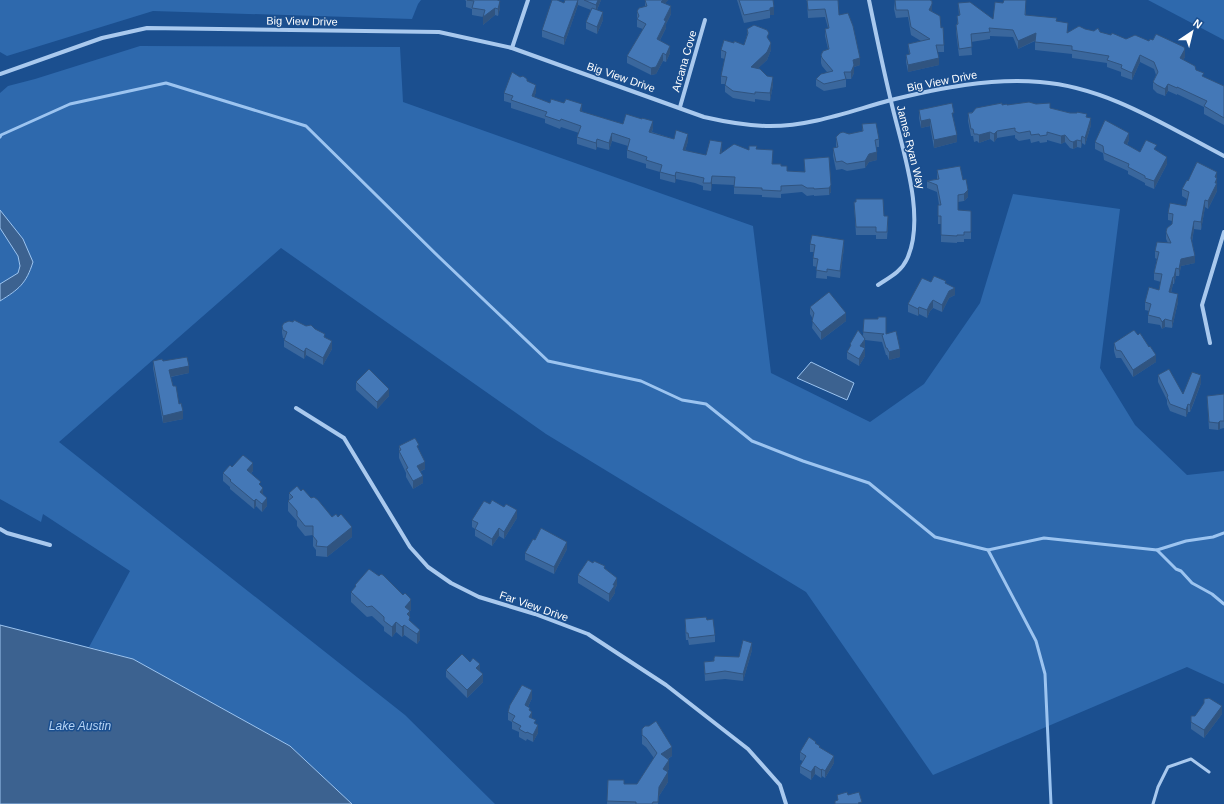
<svg xmlns="http://www.w3.org/2000/svg" width="1224" height="804" viewBox="0 0 1224 804" font-family="Arial,sans-serif">
<style>
.green{fill:#2e69ad}
.water{fill:#3c6290;stroke:#9cc4f0}
.lines{fill:none;stroke-linecap:round;stroke-linejoin:round}
.stream{stroke:#9cc4f0;stroke-width:3}
.lane{stroke:#a9c9ee;stroke-width:3}
.street{stroke:#a9c9ee;stroke-width:4}
.wall{fill:#3a679d}
.shaded-wall{fill:#305480}
.building{fill:#4478b7;stroke:#305480}
.labels{text-anchor:middle;dominant-baseline:central;stroke-width:3;stroke-linejoin:round;paint-order:stroke}
.street-label{font-size:11px;fill:#fff;stroke:#1b4f8f}
.water-label{font-size:12px;font-style:italic;fill:#b5d3f5;stroke:#1b4f8f}
</style>
<rect width="100%" height="100%" fill="#1b4f8f"/>
<!-- green -->
<g class="green">
<path d="M 0,0 L 421,0 L 418,4 L 412,19 L 153,11 L 7,56 L 0,52 Z"/>
<path d="M 1148,0 L 1224,0 L 1224,40 Z"/>
<path d="M 140,46 L 400,47 L 403,102 L 753,226 L 771,373 L 870,422 L 924,384 L 980,303 L 1013,194 L 1120,209 L 1100,368 L 1135,425 L 1187,475 L 1224,471 L 1224,684 L 1187,667 L 933,775 L 806,592 L 546,434 L 281,248 L 59,442 L 405,715 L 495,804 L 352,804 L 290,746 L 133,659 L 89,647 L 130,571 L 43,514 L 41,522 L 0,499 L 0,93 L 8,86 L 35,79 Z"/>
</g>
<!-- water -->
<g class="water">
<path d="M 0,210 L 23,239 L 33,262 C 26,284 19,289 0,301 L 0,284 L 18,273 L 20,266 L 18,256 L 0,228 Z"/>
<path d="M 811,362 L 854,383 L 847,400 L 797,378 Z"/>
<path d="M 0,625 L 133,659 L 290,746 L 352,804 L 0,804 Z"/>
</g>
<g class="lines">
<!-- stream -->
<g class="stream">
<path d="M 0,137 L 1,135 L 70,104 L 166,83 L 306,126 L 439,257 L 548,361 L 641,381 L 682,400 L 706,404 L 752,441 L 803,461 L 869,483 L 935,537 L 988,550 L 1036,641 L 1045,674 L 1051,804"/>
<path d="M 988,550 L 1044,538 L 1157,550 L 1176,569 L 1181,571 L 1192,583 L 1212,594 L 1224,604"/>
<path d="M 1157,550 L 1186,541 L 1213,537 L 1224,533"/>
</g>
<!-- lane -->
<path class="lane" d="M 1153,804 L 1158,787 L 1168,767 L 1191,759 L 1209,772"/>
<!-- street -->
<g class="street">
<path d="M 869,0 C 876,34 883,68 891,101 C 901,146 927,216 907,259 C 901,272 890,277 878,285"/>
<path d="M 512,48 L 528,0"/>
<path d="M 0,74 L 102,38 L 147,28 L 439,32 L 512,48 L 704,117 C 726,122 747,126 770,126 C 812,126 850,111 891,100 C 940,88 989,78 1040,82 C 1107,87 1166,126 1224,156"/>
<path d="M 680,107 L 705,20"/>
<path d="M 1210,343 L 1202,305 L 1224,232"/>
<path d="M 296,408 L 344,438 L 410,547 L 428,567 L 451,583 L 479,597 L 535,614 L 588,634 L 666,685 L 748,749 L 780,785 L 786,804"/>
<path d="M 0,529 L 7,533 L 50,545"/>
</g>
</g>
<!-- wall -->
<g class="wall">
<path d="M 465,0 L 498,0 L 500,8 L 498,16 L 495,15 L 483,25 L 483,17 L 472,15 L 472,9 L 466,7 L 466,1 Z"/>
<path d="M 565,0 L 601,0 L 597,10 L 603,20 L 597,34 L 586,29 L 586,22 L 591,10 L 578,5 L 564,45 L 542,37 L 542,30 L 564,3 Z"/>
<path d="M 645,0 L 668,0 L 665,3 L 671,14 L 666,24 L 666,28 L 660,40 L 670,53 L 666,62 L 663,61 L 656,74 L 651,75 L 627,63 L 627,56 L 643,29 L 637,27 L 637,11 L 645,6 Z"/>
<path d="M 737,0 L 773,0 L 774,15 L 770,15 L 770,18 L 744,23 Z"/>
<path d="M 806,0 L 838,0 L 839,15 L 860,65 L 854,67 L 854,73 L 851,79 L 846,79 L 846,87 L 824,91 L 816,86 L 816,79 L 827,72 L 822,66 L 821,63 L 821,55 L 828,49 L 825,36 L 825,29 L 828,28 L 825,17 L 808,18 L 807,1 Z"/>
<path d="M 895,0 L 932,11 L 944,45 L 944,52 L 937,52 L 939,65 L 908,72 L 906,62 L 906,55 L 909,54 L 908,44 L 921,41 L 911,35 L 908,17 L 896,18 L 894,9 Z"/>
<path d="M 958,3 L 993,19 L 1026,7 L 1026,15 L 1057,22 L 1068,32 L 1085,29 L 1126,39 L 1185,57 L 1183,60 L 1204,77 L 1224,86 L 1224,125 L 1204,114 L 1204,107 L 1177,94 L 1177,95 L 1168,91 L 1165,96 L 1157,93 L 1153,89 L 1153,82 L 1156,75 L 1154,69 L 1140,62 L 1132,80 L 1121,76 L 1121,72 L 1107,67 L 1107,63 L 1072,58 L 1072,54 L 1035,50 L 1035,41 L 1018,49 L 1013,37 L 990,36 L 990,39 L 971,42 L 972,55 L 959,56 L 956,32 L 956,25 L 957,24 L 957,16 L 959,16 Z"/>
<path d="M 747,29 L 769,40 L 771,50 L 767,60 L 757,69 L 773,85 L 770,101 L 755,99 L 755,102 L 733,98 L 725,92 L 725,84 L 721,84 L 721,76 L 725,59 L 721,58 L 721,50 L 744,45 L 747,35 Z"/>
<path d="M 520,77 L 527,81 L 536,92 L 534,97 L 550,103 L 623,124 L 653,128 L 652,132 L 674,139 L 688,141 L 685,151 L 706,155 L 722,150 L 721,153 L 749,150 L 757,149 L 772,164 L 781,166 L 787,171 L 805,172 L 804,159 L 829,157 L 831,192 L 829,195 L 814,196 L 814,195 L 807,196 L 802,192 L 781,194 L 781,198 L 762,197 L 762,195 L 734,194 L 734,185 L 712,184 L 711,191 L 703,190 L 703,186 L 695,183 L 676,179 L 675,183 L 660,179 L 660,172 L 646,168 L 646,164 L 627,158 L 627,150 L 628,146 L 612,141 L 609,150 L 597,147 L 596,150 L 577,144 L 577,137 L 579,133 L 561,127 L 560,129 L 545,123 L 545,119 L 511,108 L 511,103 L 504,101 L 504,93 Z"/>
<path d="M 1002,105 L 1050,108 L 1087,117 L 1091,125 L 1085,145 L 1082,143 L 1081,148 L 1077,147 L 1073,149 L 1070,148 L 1065,142 L 1061,144 L 1047,140 L 1047,142 L 1040,143 L 1039,141 L 1031,143 L 1030,139 L 1019,141 L 1015,138 L 1015,135 L 997,138 L 994,142 L 990,139 L 979,143 L 977,141 L 974,142 L 973,136 L 971,136 L 968,121 L 968,113 Z"/>
<path d="M 919,110 L 954,121 L 957,142 L 934,148 L 930,126 L 921,128 L 919,118 Z"/>
<path d="M 862,124 L 879,139 L 879,147 L 876,147 L 877,160 L 869,162 L 865,168 L 847,171 L 842,169 L 836,170 L 833,156 L 833,148 L 836,148 L 836,137 L 862,132 Z"/>
<path d="M 1129,140 L 1127,145 L 1140,152 L 1157,151 L 1167,164 L 1154,189 L 1145,185 L 1145,183 L 1128,174 L 1128,171 L 1104,160 L 1103,153 L 1095,149 L 1095,142 Z"/>
<path d="M 937,170 L 963,180 L 968,197 L 964,201 L 958,202 L 958,210 L 971,211 L 971,239 L 964,239 L 964,242 L 957,242 L 957,243 L 941,242 L 941,224 L 938,224 L 938,205 L 939,205 L 937,192 L 927,188 L 927,181 L 937,179 Z"/>
<path d="M 1217,178 L 1217,191 L 1208,209 L 1205,207 L 1201,230 L 1194,229 L 1192,242 L 1195,263 L 1181,266 L 1179,276 L 1176,276 L 1174,284 L 1173,284 L 1171,293 L 1178,302 L 1172,328 L 1165,327 L 1162,329 L 1160,325 L 1148,323 L 1148,315 L 1149,311 L 1145,310 L 1145,302 L 1159,290 L 1161,282 L 1154,280 L 1154,273 L 1157,259 L 1155,258 L 1155,251 L 1168,243 L 1166,239 L 1166,232 L 1172,224 L 1172,221 L 1168,220 L 1168,213 L 1186,206 L 1187,199 L 1182,196 L 1182,189 L 1188,181 Z"/>
<path d="M 854,202 L 884,216 L 888,224 L 887,239 L 876,239 L 876,235 L 856,235 Z"/>
<path d="M 810,244 L 844,247 L 840,278 L 827,276 L 827,279 L 816,278 L 817,267 L 813,266 L 813,258 L 814,252 L 810,252 Z"/>
<path d="M 931,282 L 946,283 L 955,295 L 949,298 L 942,312 L 933,308 L 930,311 L 927,318 L 919,314 L 918,316 L 908,312 L 908,304 Z"/>
<path d="M 810,307 L 846,321 L 821,340 L 812,328 L 813,319 L 810,314 Z"/>
<path d="M 864,319 L 886,334 L 900,357 L 889,360 L 887,355 L 886,355 L 882,342 L 865,340 L 865,346 L 864,348 L 865,356 L 859,366 L 847,359 L 847,352 L 850,347 L 850,344 L 863,336 Z"/>
<path d="M 282,326 L 306,326 L 315,329 L 325,337 L 332,349 L 323,365 L 306,355 L 304,359 L 284,347 L 284,338 L 283,338 L 282,333 Z"/>
<path d="M 1114,343 L 1156,362 L 1133,377 L 1121,358 L 1116,358 L 1114,351 Z"/>
<path d="M 153,361 L 163,361 L 189,373 L 171,377 L 173,386 L 179,404 L 183,419 L 163,423 L 153,368 Z"/>
<path d="M 1158,375 L 1183,394 L 1201,383 L 1193,405 L 1190,412 L 1188,412 L 1186,417 L 1170,411 L 1167,404 L 1167,400 L 1158,382 Z"/>
<path d="M 356,382 L 389,396 L 377,409 L 356,390 Z"/>
<path d="M 1224,394 L 1224,428 L 1220,429 L 1218,430 L 1209,429 L 1207,396 Z"/>
<path d="M 399,446 L 419,450 L 425,469 L 420,472 L 423,483 L 413,489 L 406,477 L 406,473 L 399,458 Z"/>
<path d="M 232,467 L 253,471 L 251,473 L 261,486 L 263,494 L 267,506 L 262,512 L 256,506 L 254,509 L 230,489 L 230,487 L 223,481 L 223,473 Z"/>
<path d="M 301,491 L 311,498 L 352,537 L 327,557 L 316,556 L 316,550 L 313,546 L 313,535 L 305,536 L 297,526 L 297,521 L 288,511 L 288,501 L 289,500 L 289,493 Z"/>
<path d="M 517,518 L 504,539 L 499,536 L 492,546 L 475,536 L 475,529 L 472,527 L 472,520 Z"/>
<path d="M 567,549 L 554,574 L 525,560 L 525,553 Z"/>
<path d="M 593,563 L 605,569 L 617,585 L 615,589 L 615,593 L 609,602 L 578,583 L 578,575 Z"/>
<path d="M 355,585 L 411,610 L 410,611 L 410,621 L 420,640 L 417,644 L 404,635 L 402,637 L 396,632 L 392,637 L 384,631 L 384,627 L 372,616 L 367,617 L 351,602 L 351,592 L 355,588 Z"/>
<path d="M 685,619 L 707,620 L 715,635 L 715,642 L 689,645 L 688,640 L 686,640 L 685,626 Z"/>
<path d="M 752,650 L 743,681 L 725,679 L 705,681 L 704,662 L 739,657 Z"/>
<path d="M 446,670 L 480,672 L 483,682 L 467,698 L 446,677 Z"/>
<path d="M 532,698 L 528,707 L 532,718 L 536,724 L 538,733 L 533,742 L 527,739 L 526,741 L 519,737 L 519,732 L 512,729 L 512,722 L 508,720 L 508,712 Z"/>
<path d="M 1222,714 L 1204,738 L 1191,729 L 1191,716 L 1195,716 Z"/>
<path d="M 642,729 L 672,756 L 668,759 L 669,769 L 667,772 L 668,782 L 659,796 L 658,804 L 607,804 L 608,780 L 624,784 L 637,784 L 654,758 L 646,747 L 642,744 Z"/>
<path d="M 816,744 L 834,763 L 825,778 L 822,776 L 821,778 L 815,774 L 811,780 L 800,773 L 800,766 L 803,761 L 800,760 L 800,752 Z"/>
</g>
<!-- shaded-wall -->
<g class="shaded-wall">
<path d="M 578,0 L 578,5 L 564,45 L 564,38 Z"/>
<path d="M 598,0 L 601,0 L 596,12 L 596,5 Z"/>
<path d="M 663,0 L 668,0 L 661,9 L 661,2 Z"/>
<path d="M 500,1 L 500,8 L 498,16 L 498,9 Z"/>
<path d="M 932,4 L 932,11 L 929,10 Z"/>
<path d="M 671,6 L 671,14 L 666,24 L 666,28 L 657,46 L 657,39 L 664,20 Z"/>
<path d="M 774,7 L 774,15 L 770,15 L 770,8 Z"/>
<path d="M 495,8 L 495,15 L 483,25 L 483,17 Z"/>
<path d="M 603,12 L 603,20 L 597,34 L 597,27 Z"/>
<path d="M 1036,33 L 1036,40 L 1018,49 L 1018,41 Z"/>
<path d="M 771,43 L 771,50 L 767,60 L 751,75 L 751,67 Z"/>
<path d="M 670,46 L 670,53 L 666,62 L 666,55 Z"/>
<path d="M 1185,49 L 1185,57 L 1180,66 L 1180,58 Z"/>
<path d="M 663,53 L 663,61 L 656,74 L 651,75 L 651,68 Z"/>
<path d="M 1140,55 L 1140,62 L 1132,80 L 1132,73 Z"/>
<path d="M 860,58 L 860,65 L 854,67 L 854,73 L 851,79 L 851,72 L 853,60 Z"/>
<path d="M 939,58 L 939,65 L 908,72 L 908,65 Z"/>
<path d="M 773,77 L 773,85 L 770,101 L 770,93 Z"/>
<path d="M 1168,84 L 1168,91 L 1165,96 L 1165,89 Z"/>
<path d="M 536,85 L 536,92 L 532,104 L 532,96 Z"/>
<path d="M 582,104 L 582,112 L 580,111 Z"/>
<path d="M 1091,118 L 1091,125 L 1085,145 L 1085,138 Z"/>
<path d="M 930,119 L 930,126 L 921,128 L 921,121 Z"/>
<path d="M 653,121 L 653,128 L 649,139 L 649,132 Z"/>
<path d="M 997,131 L 997,138 L 994,142 L 994,134 Z"/>
<path d="M 990,132 L 990,139 L 979,143 L 979,135 Z"/>
<path d="M 612,133 L 612,141 L 609,150 L 609,143 Z"/>
<path d="M 1129,133 L 1129,140 L 1124,151 L 1124,143 Z"/>
<path d="M 688,134 L 688,141 L 683,158 L 683,150 Z"/>
<path d="M 957,135 L 957,142 L 934,148 L 934,140 Z"/>
<path d="M 1065,135 L 1065,142 L 1061,144 L 1061,136 Z"/>
<path d="M 1082,136 L 1082,143 L 1081,148 L 1081,141 Z"/>
<path d="M 597,139 L 597,147 L 596,150 L 596,143 Z"/>
<path d="M 1077,140 L 1077,147 L 1073,149 L 1073,142 Z"/>
<path d="M 722,142 L 722,150 L 720,161 L 720,154 Z"/>
<path d="M 877,152 L 877,160 L 869,162 L 865,168 L 865,161 L 869,154 Z"/>
<path d="M 1167,157 L 1167,164 L 1154,189 L 1154,181 Z"/>
<path d="M 676,172 L 676,179 L 675,183 L 675,176 Z"/>
<path d="M 1217,172 L 1217,191 L 1208,209 L 1208,201 L 1215,177 Z"/>
<path d="M 712,176 L 712,184 L 711,191 L 711,183 Z"/>
<path d="M 831,185 L 831,192 L 829,195 L 829,188 Z"/>
<path d="M 968,190 L 968,197 L 964,201 L 964,194 Z"/>
<path d="M 1205,200 L 1205,207 L 1201,230 L 1201,222 Z"/>
<path d="M 1194,221 L 1194,229 L 1191,246 L 1191,238 Z"/>
<path d="M 844,240 L 844,247 L 840,278 L 840,271 Z"/>
<path d="M 1195,256 L 1195,263 L 1181,266 L 1179,276 L 1179,269 L 1181,259 Z"/>
<path d="M 1176,268 L 1176,276 L 1174,284 L 1174,277 Z"/>
<path d="M 1173,277 L 1173,284 L 1169,300 L 1169,292 Z"/>
<path d="M 955,288 L 955,295 L 949,298 L 942,312 L 942,305 L 949,291 Z"/>
<path d="M 1178,294 L 1178,302 L 1172,328 L 1172,321 Z"/>
<path d="M 933,300 L 933,308 L 930,311 L 927,318 L 927,310 L 930,304 Z"/>
<path d="M 919,307 L 919,314 L 918,316 L 918,309 Z"/>
<path d="M 846,313 L 846,321 L 821,340 L 821,332 Z"/>
<path d="M 1165,319 L 1165,327 L 1162,329 L 1162,322 Z"/>
<path d="M 865,339 L 865,346 L 860,353 L 860,346 Z"/>
<path d="M 332,341 L 332,349 L 323,365 L 323,358 Z"/>
<path d="M 306,348 L 306,355 L 304,359 L 304,352 Z"/>
<path d="M 865,348 L 865,356 L 859,366 L 859,359 Z"/>
<path d="M 900,349 L 900,357 L 889,360 L 889,352 Z"/>
<path d="M 1156,355 L 1156,362 L 1133,377 L 1133,370 Z"/>
<path d="M 189,366 L 189,373 L 169,377 L 169,370 Z"/>
<path d="M 1201,375 L 1201,383 L 1190,412 L 1190,405 Z"/>
<path d="M 389,389 L 389,396 L 377,409 L 377,402 Z"/>
<path d="M 1188,404 L 1188,412 L 1186,417 L 1186,410 Z"/>
<path d="M 183,411 L 183,419 L 163,423 L 163,416 Z"/>
<path d="M 1220,421 L 1220,429 L 1218,430 L 1218,423 Z"/>
<path d="M 425,462 L 425,469 L 417,473 L 417,466 Z"/>
<path d="M 253,463 L 253,471 L 247,477 L 247,470 Z"/>
<path d="M 423,476 L 423,483 L 413,489 L 413,481 Z"/>
<path d="M 263,488 L 263,495 L 260,492 Z"/>
<path d="M 267,498 L 267,506 L 262,512 L 262,504 Z"/>
<path d="M 256,499 L 256,506 L 254,509 L 254,501 Z"/>
<path d="M 517,510 L 517,518 L 504,539 L 504,532 Z"/>
<path d="M 352,527 L 352,537 L 327,557 L 327,547 Z"/>
<path d="M 499,528 L 499,536 L 492,546 L 492,539 Z"/>
<path d="M 567,542 L 567,549 L 554,574 L 554,567 Z"/>
<path d="M 617,578 L 617,585 L 615,589 L 615,593 L 609,602 L 609,594 L 613,585 Z"/>
<path d="M 411,600 L 411,610 L 410,611 L 410,627 L 405,607 Z"/>
<path d="M 396,622 L 396,632 L 392,637 L 392,627 Z"/>
<path d="M 404,625 L 404,635 L 402,637 L 402,627 Z"/>
<path d="M 420,630 L 420,640 L 417,644 L 417,634 Z"/>
<path d="M 752,643 L 752,650 L 743,681 L 743,674 Z"/>
<path d="M 480,664 L 480,672 L 476,668 Z"/>
<path d="M 483,674 L 483,682 L 467,698 L 467,690 Z"/>
<path d="M 532,690 L 532,698 L 525,713 L 525,705 Z"/>
<path d="M 1222,706 L 1222,714 L 1204,738 L 1204,730 Z"/>
<path d="M 532,712 L 532,719 L 529,717 Z"/>
<path d="M 538,725 L 538,733 L 533,742 L 533,735 Z"/>
<path d="M 672,747 L 672,756 L 661,763 L 661,754 Z"/>
<path d="M 834,756 L 834,763 L 825,778 L 825,771 Z"/>
<path d="M 669,760 L 669,769 L 663,778 L 663,769 Z"/>
<path d="M 815,766 L 815,774 L 811,780 L 811,772 Z"/>
<path d="M 822,769 L 822,776 L 821,778 L 821,770 Z"/>
<path d="M 668,772 L 668,782 L 659,796 L 658,804 L 659,787 Z"/>
</g>
<!-- building -->
<g class="building">
<path d="M 467,0 L 497,0 L 500,1 L 498,9 L 495,8 L 483,17 L 485,10 L 472,8 L 474,1 Z"/>
<path d="M 552,0 L 557,0 L 564,3 L 565,0 L 578,0 L 564,38 L 542,30 Z"/>
<path d="M 584,0 L 598,0 L 596,5 Z"/>
<path d="M 645,0 L 663,0 L 661,2 L 671,6 L 664,20 L 666,21 L 657,39 L 670,46 L 666,55 L 663,53 L 656,67 L 651,68 L 627,56 L 646,24 L 637,19 L 639,16 L 637,11 L 639,8 L 647,6 Z"/>
<path d="M 739,0 L 773,0 L 774,7 L 770,8 L 770,10 L 744,15 Z"/>
<path d="M 807,0 L 838,0 L 839,15 L 848,13 L 853,26 L 860,58 L 853,60 L 854,65 L 851,72 L 844,72 L 846,79 L 824,84 L 816,79 L 821,74 L 833,71 L 822,58 L 821,55 L 823,51 L 829,49 L 825,29 L 829,28 L 825,9 L 808,10 Z"/>
<path d="M 895,0 L 930,0 L 932,1 L 932,4 L 929,10 L 940,16 L 941,28 L 943,27 L 944,45 L 936,45 L 939,58 L 908,65 L 906,55 L 910,54 L 908,44 L 930,39 L 911,27 L 908,10 L 896,10 Z"/>
<path d="M 1004,0 L 1026,0 L 1025,15 L 1057,18 L 1056,21 L 1068,23 L 1067,33 L 1079,26 L 1085,29 L 1094,31 L 1098,28 L 1100,32 L 1111,35 L 1112,33 L 1126,39 L 1135,35 L 1149,41 L 1150,39 L 1153,40 L 1156,34 L 1184,47 L 1185,49 L 1180,58 L 1195,66 L 1196,70 L 1204,73 L 1202,76 L 1224,86 L 1224,118 L 1204,106 L 1207,101 L 1177,87 L 1177,88 L 1168,84 L 1165,89 L 1157,85 L 1153,82 L 1158,72 L 1154,62 L 1140,55 L 1132,73 L 1121,68 L 1122,65 L 1107,60 L 1109,56 L 1072,50 L 1072,46 L 1035,42 L 1036,33 L 1018,41 L 1013,30 L 989,28 L 990,32 L 971,34 L 972,47 L 959,49 L 956,25 L 958,24 L 957,16 L 960,15 L 958,3 L 970,2 L 993,19 L 995,2 L 1003,3 Z"/>
<path d="M 592,8 L 603,12 L 597,27 L 586,22 Z"/>
<path d="M 754,25 L 767,30 L 769,33 L 767,37 L 771,43 L 767,52 L 751,67 L 760,69 L 767,76 L 773,77 L 770,93 L 755,92 L 755,94 L 733,91 L 725,85 L 727,77 L 721,76 L 726,52 L 721,50 L 724,40 L 734,43 L 734,41 L 744,45 L 748,33 L 747,29 Z"/>
<path d="M 512,72 L 520,77 L 523,76 L 527,79 L 527,81 L 536,85 L 532,96 L 550,103 L 551,99 L 564,103 L 566,99 L 582,104 L 580,111 L 623,124 L 626,114 L 642,119 L 642,118 L 653,121 L 649,132 L 674,139 L 676,130 L 688,134 L 683,150 L 706,155 L 710,140 L 722,142 L 720,154 L 734,144 L 749,150 L 749,146 L 757,146 L 756,149 L 773,150 L 772,164 L 781,164 L 781,166 L 787,166 L 787,171 L 805,172 L 804,159 L 829,157 L 831,185 L 829,188 L 814,189 L 814,188 L 807,188 L 802,185 L 781,186 L 781,191 L 762,190 L 762,188 L 734,187 L 735,177 L 712,176 L 711,183 L 703,183 L 704,178 L 695,176 L 676,172 L 675,176 L 660,172 L 662,165 L 646,160 L 647,157 L 627,150 L 630,139 L 612,133 L 609,143 L 597,139 L 596,143 L 577,137 L 581,126 L 561,119 L 560,121 L 545,116 L 547,112 L 511,100 L 513,96 L 504,93 Z"/>
<path d="M 1029,102 L 1036,104 L 1050,103 L 1050,108 L 1070,113 L 1077,113 L 1077,112 L 1087,114 L 1086,117 L 1091,118 L 1085,138 L 1082,136 L 1081,141 L 1077,140 L 1073,142 L 1070,141 L 1065,135 L 1061,136 L 1047,132 L 1047,135 L 1040,136 L 1039,134 L 1031,135 L 1030,131 L 1019,133 L 1015,131 L 1015,128 L 997,131 L 994,134 L 990,132 L 979,135 L 977,134 L 974,134 L 973,129 L 971,129 L 968,113 L 972,113 L 976,108 L 1002,103 L 1002,105 L 1007,104 L 1007,105 Z"/>
<path d="M 952,103 L 954,113 L 952,113 L 957,135 L 934,140 L 930,119 L 921,121 L 919,110 Z"/>
<path d="M 1105,120 L 1129,133 L 1124,143 L 1140,152 L 1146,140 L 1157,145 L 1154,149 L 1167,157 L 1154,181 L 1145,178 L 1145,176 L 1128,167 L 1129,164 L 1104,153 L 1103,146 L 1095,142 Z"/>
<path d="M 876,123 L 879,139 L 875,140 L 877,152 L 869,154 L 865,161 L 847,164 L 842,161 L 836,162 L 833,148 L 838,147 L 836,137 L 840,133 L 843,132 L 849,134 L 863,131 L 862,124 Z"/>
<path d="M 1197,162 L 1217,172 L 1215,177 L 1217,178 L 1215,183 L 1217,183 L 1208,201 L 1205,200 L 1201,222 L 1194,221 L 1191,238 L 1195,256 L 1181,259 L 1179,269 L 1176,268 L 1174,277 L 1173,277 L 1169,292 L 1178,294 L 1172,321 L 1165,319 L 1162,322 L 1160,318 L 1148,315 L 1151,304 L 1145,302 L 1149,287 L 1159,290 L 1162,274 L 1154,273 L 1159,252 L 1155,251 L 1157,242 L 1171,243 L 1166,232 L 1167,228 L 1172,224 L 1173,214 L 1168,213 L 1170,203 L 1186,206 L 1189,192 L 1182,189 L 1187,180 L 1188,181 Z"/>
<path d="M 960,166 L 963,180 L 966,179 L 968,190 L 964,194 L 958,195 L 958,210 L 971,211 L 971,232 L 964,232 L 964,235 L 957,235 L 957,236 L 941,235 L 941,216 L 938,216 L 938,205 L 941,205 L 937,185 L 927,181 L 939,179 L 937,170 Z"/>
<path d="M 856,199 L 883,199 L 884,216 L 888,216 L 887,232 L 876,232 L 876,227 L 856,227 L 854,202 L 856,202 Z"/>
<path d="M 812,235 L 844,240 L 840,271 L 827,269 L 827,272 L 816,270 L 818,259 L 813,258 L 815,245 L 810,244 Z"/>
<path d="M 934,276 L 946,281 L 945,283 L 955,288 L 949,291 L 942,305 L 933,300 L 930,304 L 927,310 L 919,307 L 918,309 L 908,304 L 922,278 L 931,282 Z"/>
<path d="M 829,292 L 846,313 L 821,332 L 812,321 L 814,313 L 810,307 Z"/>
<path d="M 878,317 L 886,317 L 886,334 L 896,331 L 900,349 L 889,352 L 887,348 L 886,348 L 882,335 L 884,334 L 863,332 L 864,319 L 878,319 Z"/>
<path d="M 294,320 L 306,326 L 311,325 L 315,329 L 325,334 L 324,337 L 332,341 L 323,358 L 306,348 L 304,352 L 284,340 L 287,332 L 283,330 L 282,326 L 284,323 L 289,321 L 293,322 Z"/>
<path d="M 858,330 L 865,339 L 860,346 L 865,348 L 859,359 L 847,352 L 851,345 L 850,344 Z"/>
<path d="M 1134,330 L 1138,335 L 1140,333 L 1149,347 L 1150,346 L 1156,355 L 1133,370 L 1121,351 L 1116,350 L 1114,343 Z"/>
<path d="M 187,357 L 189,366 L 169,370 L 173,386 L 176,386 L 179,404 L 181,403 L 183,411 L 163,416 L 153,361 L 162,359 L 163,361 Z"/>
<path d="M 369,369 L 389,389 L 377,402 L 356,382 Z"/>
<path d="M 1169,369 L 1183,394 L 1192,372 L 1201,375 L 1193,397 L 1190,405 L 1188,404 L 1186,410 L 1170,404 L 1167,397 L 1168,396 L 1158,375 Z"/>
<path d="M 1224,394 L 1224,421 L 1220,421 L 1218,423 L 1209,422 L 1207,396 Z"/>
<path d="M 415,438 L 419,445 L 417,446 L 425,462 L 417,466 L 423,476 L 413,481 L 406,469 L 408,468 L 399,451 L 401,450 L 399,446 Z"/>
<path d="M 243,455 L 253,463 L 247,470 L 261,482 L 259,484 L 263,488 L 260,492 L 267,498 L 262,504 L 256,499 L 254,501 L 230,481 L 231,480 L 223,473 L 230,465 L 232,467 Z"/>
<path d="M 297,486 L 301,491 L 303,489 L 311,498 L 314,497 L 318,500 L 332,517 L 336,514 L 338,517 L 341,514 L 352,527 L 327,547 L 316,546 L 317,541 L 313,536 L 313,526 L 305,526 L 297,516 L 297,511 L 288,501 L 293,497 L 289,493 Z"/>
<path d="M 492,500 L 504,507 L 506,504 L 517,510 L 504,532 L 499,528 L 492,539 L 475,529 L 478,523 L 472,520 L 484,501 L 490,504 Z"/>
<path d="M 541,528 L 567,542 L 554,567 L 525,553 L 533,539 L 535,540 Z"/>
<path d="M 588,560 L 593,563 L 594,561 L 605,566 L 604,568 L 617,578 L 613,585 L 615,585 L 609,594 L 578,575 Z"/>
<path d="M 369,569 L 379,576 L 381,574 L 383,575 L 403,595 L 405,593 L 410,598 L 411,600 L 405,607 L 410,611 L 407,614 L 410,617 L 409,620 L 420,630 L 417,634 L 404,625 L 402,627 L 396,622 L 392,627 L 384,621 L 384,617 L 372,606 L 367,607 L 351,592 L 356,586 L 355,585 Z"/>
<path d="M 706,617 L 707,620 L 713,619 L 715,635 L 689,638 L 688,633 L 686,633 L 685,619 Z"/>
<path d="M 743,640 L 752,643 L 743,674 L 725,671 L 705,674 L 704,662 L 714,661 L 714,658 L 715,656 L 739,657 Z"/>
<path d="M 462,654 L 470,662 L 473,658 L 480,664 L 476,668 L 483,674 L 467,690 L 446,670 Z"/>
<path d="M 522,685 L 532,690 L 525,705 L 530,708 L 529,710 L 532,712 L 529,717 L 536,720 L 534,723 L 538,725 L 533,735 L 527,732 L 526,733 L 519,729 L 521,726 L 512,721 L 515,716 L 508,712 L 510,705 Z"/>
<path d="M 1209,698 L 1222,706 L 1204,730 L 1191,722 L 1191,716 L 1195,716 L 1200,709 L 1204,703 L 1204,699 Z"/>
<path d="M 656,721 L 672,747 L 661,754 L 669,760 L 663,769 L 668,772 L 659,787 L 658,802 L 653,802 L 652,804 L 636,804 L 636,802 L 607,801 L 608,780 L 624,780 L 624,784 L 637,784 L 657,753 L 646,738 L 642,735 L 642,729 L 645,726 L 649,726 Z"/>
<path d="M 809,737 L 816,742 L 815,743 L 820,746 L 819,747 L 834,756 L 825,771 L 822,769 L 821,770 L 815,766 L 811,772 L 800,766 L 806,756 L 800,752 Z"/>
<path d="M 847,792 L 848,795 L 859,792 L 862,802 L 858,803 L 859,804 L 835,804 L 835,801 L 838,800 L 837,795 Z"/>
</g>
<g class="labels">
<!-- street labels -->
<g class="street-label">
<text transform="translate(302 21) rotate(1)">Big View Drive</text>
<text transform="translate(684 61) rotate(-74)">Arcana Cove</text>
<text transform="translate(621 77) rotate(19)">Big View Drive</text>
<text transform="translate(942 81) rotate(-11)">Big View Drive</text>
<text transform="translate(911 147) rotate(76)">James Ryan Way</text>
<text transform="translate(534 606) rotate(19)">Far View Drive</text>
</g>
<!-- water labels -->
<g class="water-label">
<text x="80" y="726">Lake Austin</text>
</g>
</g>
<!-- north arrow -->
<g transform="translate(1192 32) rotate(35)" stroke="#1b4f8f" stroke-width="3" paint-order="stroke">
<path d="M0-3L7 15L0 10L-7 15Z" fill="#ffffff"/>
<text y="-6" font-size="11" font-weight="bold" text-anchor="middle" fill="#ffffff">N</text>
</g>
</svg>
